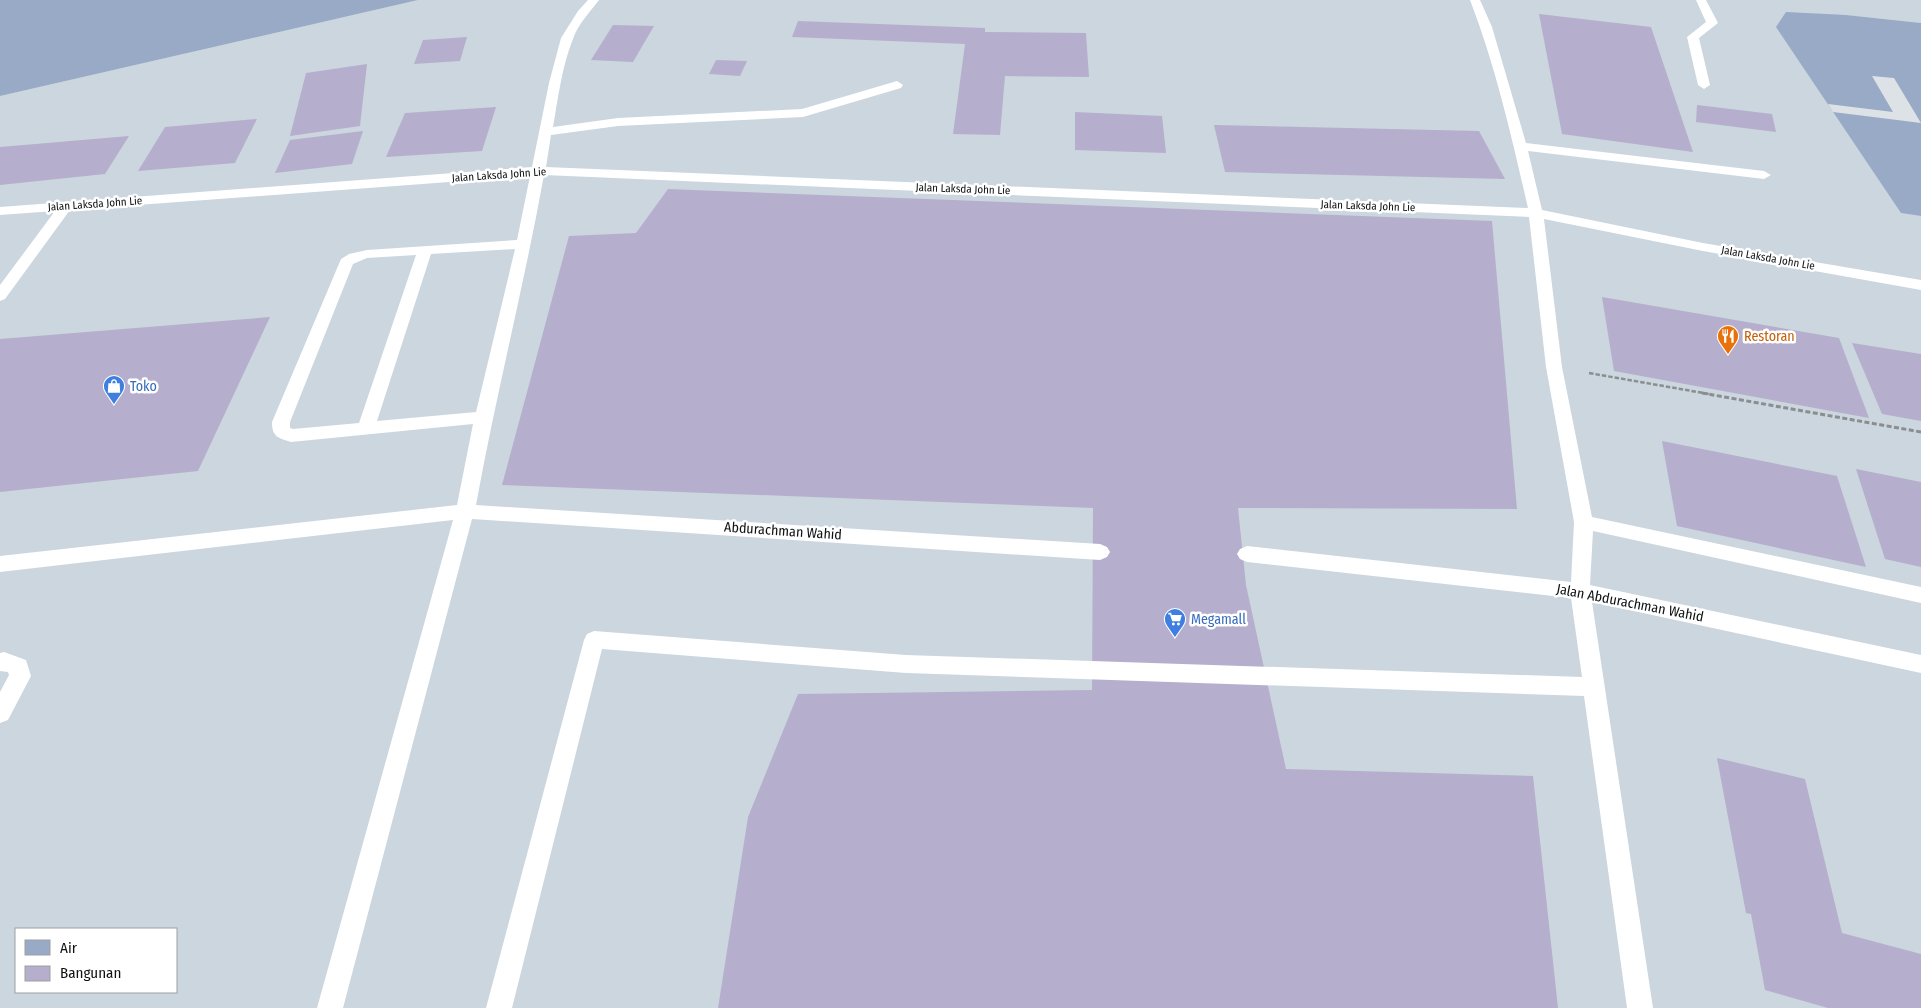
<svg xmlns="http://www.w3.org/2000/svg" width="1921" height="1008" viewBox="0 0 1921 1008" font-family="'Fira Sans Condensed',sans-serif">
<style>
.built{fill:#cbd6df;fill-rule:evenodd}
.water{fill:#98aac5}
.pier{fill:#dde2e6}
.building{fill:#b6aecd}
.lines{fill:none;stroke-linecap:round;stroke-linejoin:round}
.path-far1{stroke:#8a8e90;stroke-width:2.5;stroke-dasharray:4.5 2;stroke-linecap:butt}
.path{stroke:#8a8e90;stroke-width:3;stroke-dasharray:5 2.5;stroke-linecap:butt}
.service{fill:#fff;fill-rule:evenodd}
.labels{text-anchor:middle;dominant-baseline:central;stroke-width:5;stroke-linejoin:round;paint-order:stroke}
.far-street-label{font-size:11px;fill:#0e1011;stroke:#fff}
.food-label{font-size:14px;fill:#c56008;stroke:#fff;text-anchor:start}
.shop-label{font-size:14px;fill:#366cbe;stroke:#fff;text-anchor:start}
.street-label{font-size:14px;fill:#0e1011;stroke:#fff}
</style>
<rect width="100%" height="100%" fill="#dde2e6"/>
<!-- built -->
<path class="built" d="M 418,0 L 1921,0 L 1921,23 L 1846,15 L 1901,213 L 1921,216 L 1921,1008 L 0,1008 L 0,96 ZM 16,929 L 176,929 L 176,992 L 16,992 Z"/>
<!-- water -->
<g class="water">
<path d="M 0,0 L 418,0 L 0,96 Z"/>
<path d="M 1786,12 L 1846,15 L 1921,23 L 1921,216 L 1901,213 L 1776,27 Z"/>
</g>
<!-- pier -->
<path class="pier" d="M 1872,76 L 1894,78 L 1921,123 L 1833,112 L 1828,104 L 1893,112 Z"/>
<!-- building -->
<g class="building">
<path d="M 1539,14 L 1651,27 L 1693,152 L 1562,134 Z"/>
<path d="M 798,21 L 985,28 L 985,32 L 1086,33 L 1089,77 L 1005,76 L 1000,135 L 953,134 L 965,44 L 792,37 Z"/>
<path d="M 613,25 L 654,26 L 633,62 L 591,60 Z"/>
<path d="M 467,37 L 460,61 L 414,64 L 423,40 Z"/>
<path d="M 716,60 L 747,61 L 740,76 L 709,74 Z"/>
<path d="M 367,64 L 360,126 L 290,136 L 306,73 Z"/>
<path d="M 1697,105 L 1772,114 L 1776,132 L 1696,122 Z"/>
<path d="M 496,107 L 482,151 L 386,157 L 405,113 Z"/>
<path d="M 1075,112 L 1162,116 L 1166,153 L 1075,150 Z"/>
<path d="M 257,119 L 235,163 L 138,171 L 165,127 Z"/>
<path d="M 1214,125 L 1479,131 L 1505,179 L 1225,172 Z"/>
<path d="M 363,131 L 352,164 L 275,173 L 290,140 Z"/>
<path d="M 129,136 L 105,174 L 0,185 L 0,147 Z"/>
<path d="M 668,189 L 1492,221 L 1517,509 L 1238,508 L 1246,585 L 1286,769 L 1533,776 L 1558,1008 L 718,1008 L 748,817 L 798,694 L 1092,690 L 1093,508 L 502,485 L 569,236 L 636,233 Z"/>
<path d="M 1602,297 L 1839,338 L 1869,418 L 1614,371 Z"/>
<path d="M 270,317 L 198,471 L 0,492 L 0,339 Z"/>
<path d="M 1852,343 L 1921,354 L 1921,421 L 1882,414 Z"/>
<path d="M 1662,441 L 1837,476 L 1866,567 L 1677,526 Z"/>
<path d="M 1856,469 L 1921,482 L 1921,567 L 1885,559 Z"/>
<path d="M 1717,758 L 1805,779 L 1842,933 L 1921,954 L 1921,1008 L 1828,1008 L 1765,990 L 1751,914 L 1746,913 Z"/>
</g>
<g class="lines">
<!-- path-far1 -->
<path class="path-far1" d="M 1589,373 L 1709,394"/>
<!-- path -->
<path class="path" d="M 1702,393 L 1921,432"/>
<!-- service -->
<g class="service">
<path d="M 588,0 L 599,0 C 590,12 578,24 573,39 C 562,66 558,98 553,127 L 618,118 L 802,109 L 897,81 L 903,85 L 901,88 L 803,117 L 618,126 L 551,135 L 546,167 L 1528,208 C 1512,139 1496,67 1470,0 L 1480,0 L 1492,27 L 1526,143 L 1764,171 L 1771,175 L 1764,179 L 1528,151 L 1542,210 L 1703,243 L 1921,280 L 1921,290 L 1703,251 L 1544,219 L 1562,367 L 1592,517 L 1921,587 L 1921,603 L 1593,531 L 1590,585 L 1921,655 L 1921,673 L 1592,602 L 1653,1008 L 1627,1008 L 1584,696 L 906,673 L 602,649 L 512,1008 L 486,1008 L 584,640 L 587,634 L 594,631 L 906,655 L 1582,677 L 1571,598 L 1247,562 L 1240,559 L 1237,554 L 1240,549 L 1247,546 L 1571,582 L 1574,522 L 1546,367 L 1529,217 L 544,175 C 524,286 496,394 476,505 L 1100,544 L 1107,547 L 1110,552 L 1107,557 L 1100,560 L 472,519 L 343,1008 L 317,1008 L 453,520 L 0,572 L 0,556 L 457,505 L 473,424 L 291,442 C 278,438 272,437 272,422 L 341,259 L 349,254 L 367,250 L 517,240 L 530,176 L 70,210 L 5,299 L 0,301 L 0,285 L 55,211 L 0,215 L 0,207 L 532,167 L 549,83 L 561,38 L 578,11 ZM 515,249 L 476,412 L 377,421 L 431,254 ZM 416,255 L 359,423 L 293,429 L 290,428 L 290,422 L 353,264 L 367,258 Z"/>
<path d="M 1696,0 L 1706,0 L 1718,23 L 1699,38 L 1710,85 L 1704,89 L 1698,85 L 1687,37 L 1706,22 Z"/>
<path d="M 4,652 L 26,660 L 31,676 L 8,720 L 0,723 L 0,692 L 9,675 L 8,672 L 0,671 L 0,653 Z"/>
</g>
</g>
<!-- icons -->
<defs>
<g id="restaurant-pin" transform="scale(1.125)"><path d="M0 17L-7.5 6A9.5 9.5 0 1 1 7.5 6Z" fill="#e8710a" stroke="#fff"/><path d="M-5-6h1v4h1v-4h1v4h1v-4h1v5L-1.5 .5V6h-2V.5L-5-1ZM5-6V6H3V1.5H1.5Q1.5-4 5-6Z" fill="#fff"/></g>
<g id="shop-pin" transform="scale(1.125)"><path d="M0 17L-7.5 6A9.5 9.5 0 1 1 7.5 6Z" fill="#3f7fe0" stroke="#fff"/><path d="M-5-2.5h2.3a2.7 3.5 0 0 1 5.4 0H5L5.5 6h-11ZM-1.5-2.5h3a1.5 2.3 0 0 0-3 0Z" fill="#fff"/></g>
<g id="supermarket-pin" transform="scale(1.125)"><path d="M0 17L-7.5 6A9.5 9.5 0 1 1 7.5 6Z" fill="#3f7fe0" stroke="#fff"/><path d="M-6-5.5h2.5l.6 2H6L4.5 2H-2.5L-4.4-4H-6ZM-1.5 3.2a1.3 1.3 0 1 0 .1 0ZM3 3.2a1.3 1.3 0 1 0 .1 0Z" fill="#fff"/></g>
</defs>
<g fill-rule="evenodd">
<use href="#restaurant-pin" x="1728" y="336"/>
<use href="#shop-pin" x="114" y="386"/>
<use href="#supermarket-pin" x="1175" y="619"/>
</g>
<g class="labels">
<!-- far-street labels -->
<g class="far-street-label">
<text transform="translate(499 175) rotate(-4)">Jalan Laksda John Lie</text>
<text transform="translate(963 189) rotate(2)">Jalan Laksda John Lie</text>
<text transform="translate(95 204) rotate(-4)">Jalan Laksda John Lie</text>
<text transform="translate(1368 206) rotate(2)">Jalan Laksda John Lie</text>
<text transform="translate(1768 258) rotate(10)">Jalan Laksda John Lie</text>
</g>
<!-- food labels -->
<g class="food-label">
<text x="1744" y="336">Restoran</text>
</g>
<!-- shop labels -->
<g class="shop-label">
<text x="130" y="386">Toko</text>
<text x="1191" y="619">Megamall</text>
</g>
<!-- street labels -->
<g class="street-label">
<text transform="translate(783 531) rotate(4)">Abdurachman Wahid</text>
<text transform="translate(1630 603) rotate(11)">Jalan Abdurachman Wahid</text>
</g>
</g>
<!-- legend -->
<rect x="15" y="928" width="162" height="65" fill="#ffffff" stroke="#9f9fa0"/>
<rect x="25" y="940" width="25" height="15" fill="#98aac5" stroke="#9f9fa0"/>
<text x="60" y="953" font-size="15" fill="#0e1011">Air</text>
<rect x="25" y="966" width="25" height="15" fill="#b6aecd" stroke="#9f9fa0"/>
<text x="60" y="978" font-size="15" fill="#0e1011">Bangunan</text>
</svg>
